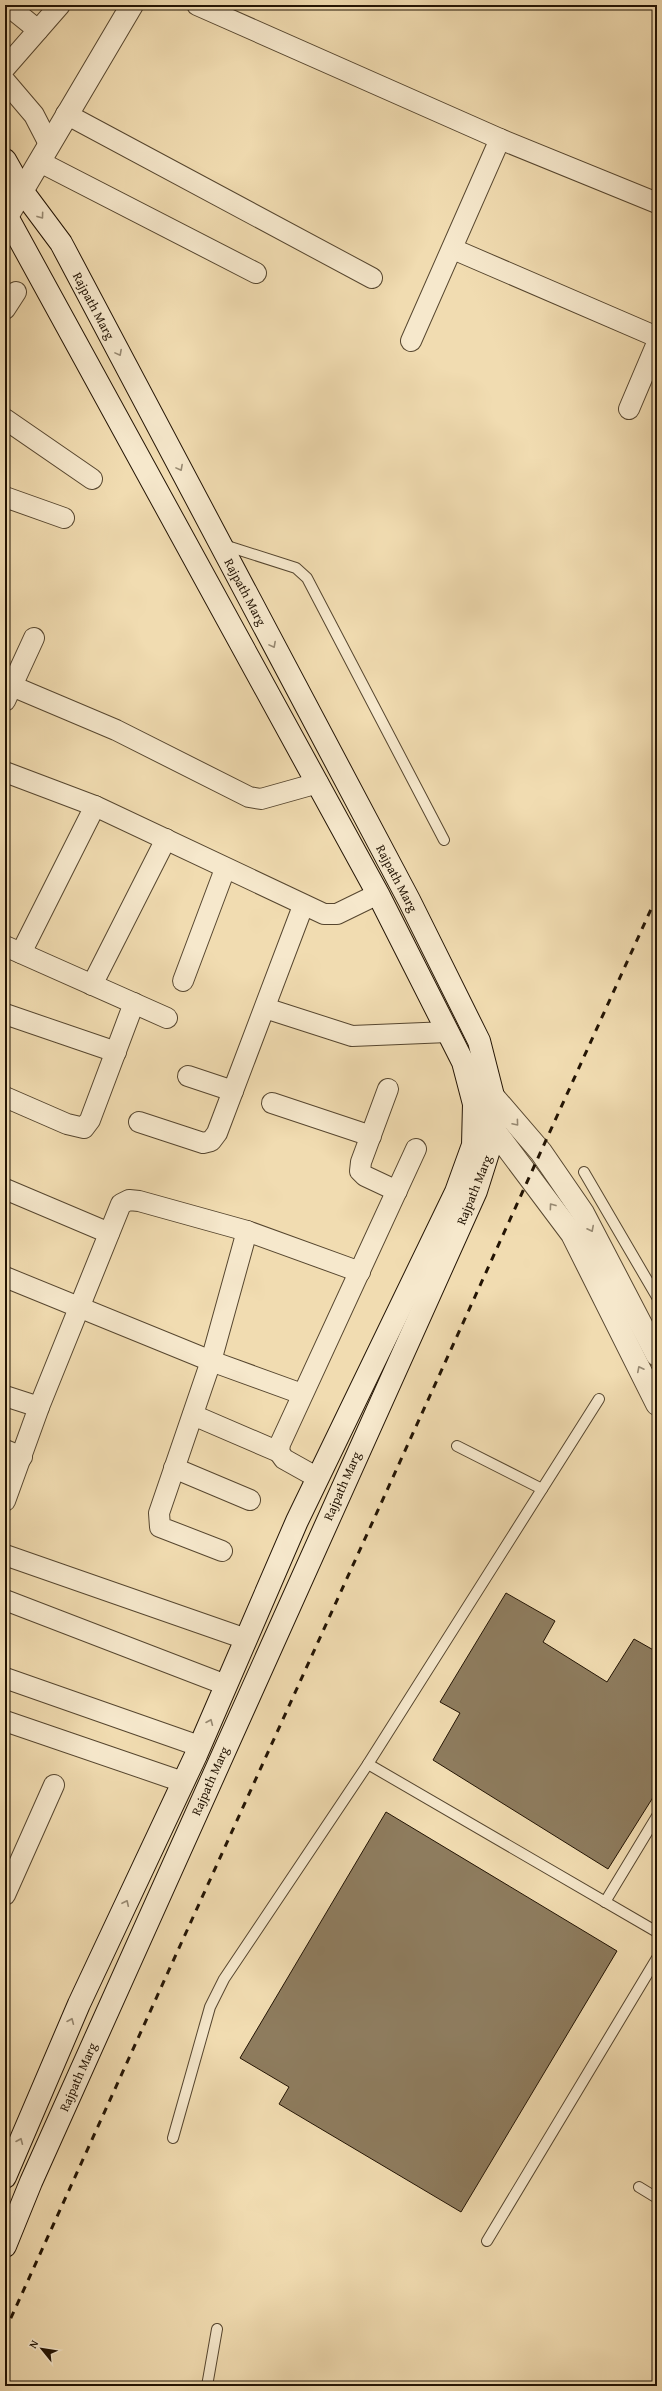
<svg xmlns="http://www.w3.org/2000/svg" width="662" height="2391" viewBox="0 0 662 2391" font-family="'Gentium Book Plus',serif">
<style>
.building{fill:#8e7c5e;stroke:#231404}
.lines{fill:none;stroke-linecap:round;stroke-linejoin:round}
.service-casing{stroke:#56462f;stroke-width:12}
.minor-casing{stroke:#56462f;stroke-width:22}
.tertiary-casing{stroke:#56462f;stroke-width:24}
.secondary-casing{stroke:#231404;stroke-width:24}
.service{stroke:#f6e8cc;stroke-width:10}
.minor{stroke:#f6e8cc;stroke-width:20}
.tertiary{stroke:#f6e8cc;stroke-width:22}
.secondary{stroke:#f6e8cc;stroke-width:22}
.rail{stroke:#231404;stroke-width:3;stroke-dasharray:7 7;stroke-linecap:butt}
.oneway{stroke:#978972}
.labels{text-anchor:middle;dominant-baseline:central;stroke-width:3;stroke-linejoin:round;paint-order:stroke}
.street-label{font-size:13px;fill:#231404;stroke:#f6e8cc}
</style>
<rect width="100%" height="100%" fill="#f1dcb1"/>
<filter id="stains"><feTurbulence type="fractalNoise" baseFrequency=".005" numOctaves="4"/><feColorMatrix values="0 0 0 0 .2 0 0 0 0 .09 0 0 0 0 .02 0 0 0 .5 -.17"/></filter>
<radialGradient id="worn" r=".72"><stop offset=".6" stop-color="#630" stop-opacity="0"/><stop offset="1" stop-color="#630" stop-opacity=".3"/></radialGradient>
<!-- building -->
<g class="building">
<path d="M 506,1593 L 555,1621 L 543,1642 L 607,1682 L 634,1639 L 657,1652 L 657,1791 L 608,1869 L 433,1760 L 460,1713 L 440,1702 Z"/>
<path d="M 386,1812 L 617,1951 L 461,2212 L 279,2104 L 289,2087 L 240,2058 Z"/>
</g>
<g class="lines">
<!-- service casing -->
<g class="service-casing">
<g id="service">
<path d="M 224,545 L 296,568 L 307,578 L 444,840"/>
<path d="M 584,1172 L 657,1297"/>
<path d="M 457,1446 L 542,1489"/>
<path d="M 368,1764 L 657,1932"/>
<path d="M 605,1902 L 657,1816"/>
<path d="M 173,2138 L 210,2007 L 224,1979 L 368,1764 L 599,1399"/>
<path d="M 639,2187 L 657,2198"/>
<path d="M 487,2241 L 657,1958"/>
<path d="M 207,2386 L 217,2329"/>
<path d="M 656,2386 L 657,2386"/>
</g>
</g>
<!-- minor casing -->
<g class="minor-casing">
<g id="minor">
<path d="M 7,5 L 38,30"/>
<path d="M 197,5 L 500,139 L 657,203"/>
<path d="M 5,68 L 60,5"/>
<path d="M 5,81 L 34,115 L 49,144"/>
<path d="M 66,114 L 372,278"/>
<path d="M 40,162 L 256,273"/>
<path d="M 453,249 L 657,337"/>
<path d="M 5,309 L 16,292"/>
<path d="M 411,341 L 500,139"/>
<path d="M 629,409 L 657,343"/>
<path d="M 5,419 L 92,479"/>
<path d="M 5,497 L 64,518"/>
<path d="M 12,686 L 116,730 L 249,797 L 261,799 L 318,783"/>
<path d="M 5,701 L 34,638"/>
<path d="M 5,772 L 95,806 L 324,914 L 337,914 L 378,894"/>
<path d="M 5,946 L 167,1018"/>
<path d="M 21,953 L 95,806"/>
<path d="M 183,981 L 225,869"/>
<path d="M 92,985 L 166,839"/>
<path d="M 265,1008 L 352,1036 L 448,1032"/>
<path d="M 5,1014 L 116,1052"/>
<path d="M 188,1076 L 233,1091"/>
<path d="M 388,1089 L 361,1162 L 360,1171 L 365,1176 L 397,1191"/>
<path d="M 5,1097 L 67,1124 L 84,1128 L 90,1120 L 134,1003"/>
<path d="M 272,1103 L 371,1136"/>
<path d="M 139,1122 L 203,1143 L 211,1141 L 217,1133 L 303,906"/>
<path d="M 5,1189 L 109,1233"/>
<path d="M 5,1277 L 211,1361 L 302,1394"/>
<path d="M 5,1396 L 39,1407"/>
<path d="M 193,1415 L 279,1452"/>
<path d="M 5,1450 L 22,1457"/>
<path d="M 174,1468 L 250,1500"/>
<path d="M 318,1478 L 284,1459 L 279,1452 L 280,1444 L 416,1149"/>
<path d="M 5,1501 L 39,1407 L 121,1204 L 129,1200 L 139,1201 L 247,1231 L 360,1272"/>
<path d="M 222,1551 L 160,1527 L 159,1513 L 211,1361 L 247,1231"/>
<path d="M 5,1555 L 246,1639"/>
<path d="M 5,1600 L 226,1685"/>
<path d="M 5,1678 L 199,1746"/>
<path d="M 5,1721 L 183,1782"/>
<path d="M 5,1895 L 54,1785"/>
</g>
</g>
<!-- tertiary casing -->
<g class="tertiary-casing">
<g id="tertiary">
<path d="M 5,220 L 132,5"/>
<path d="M 485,1087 L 541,1152 L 583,1213 L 657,1355"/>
<path d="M 485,1118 L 572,1234 L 657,1404"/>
</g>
</g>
<!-- secondary casing -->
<g class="secondary-casing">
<g id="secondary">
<path id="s1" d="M 5,160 L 23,192 L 61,243 L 409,900 L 479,1041 L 493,1096 L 495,1131 L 476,1191 L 31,2182 L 5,2246"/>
<path d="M 5,213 L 378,894 L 463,1062 L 474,1104 L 473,1145 L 456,1192 L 297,1521 L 196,1755 L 79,2004 L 5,2177"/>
</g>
</g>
<!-- service -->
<use href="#service" class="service"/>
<!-- minor -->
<use href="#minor" class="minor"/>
<!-- tertiary -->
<use href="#tertiary" class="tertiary"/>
<!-- secondary -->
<use href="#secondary" class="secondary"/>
<!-- rail -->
<path class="rail" d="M 5,2331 L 657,896"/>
</g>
<!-- one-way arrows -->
<defs><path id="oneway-chevron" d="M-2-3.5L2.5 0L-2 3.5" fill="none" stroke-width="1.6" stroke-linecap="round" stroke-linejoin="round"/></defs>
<g class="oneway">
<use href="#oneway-chevron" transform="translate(41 216) rotate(54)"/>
<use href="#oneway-chevron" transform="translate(119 353) rotate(62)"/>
<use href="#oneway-chevron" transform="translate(180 468) rotate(62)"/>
<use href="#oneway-chevron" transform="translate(273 645) rotate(62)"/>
<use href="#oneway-chevron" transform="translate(516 1123) rotate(50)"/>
<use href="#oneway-chevron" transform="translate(552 1206) rotate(-126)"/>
<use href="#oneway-chevron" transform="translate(591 1229) rotate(63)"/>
<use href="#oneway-chevron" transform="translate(640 1369) rotate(-117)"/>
<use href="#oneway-chevron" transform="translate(210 1722) rotate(-67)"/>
<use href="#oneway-chevron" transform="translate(126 1903) rotate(-65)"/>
<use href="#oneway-chevron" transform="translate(71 2021) rotate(-67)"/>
<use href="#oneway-chevron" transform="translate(20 2141) rotate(-67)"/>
</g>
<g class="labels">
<!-- street labels -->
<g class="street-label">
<text stroke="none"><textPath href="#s1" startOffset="171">Rajpath Marg</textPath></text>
<text stroke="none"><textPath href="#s1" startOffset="495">Rajpath Marg</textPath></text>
<text stroke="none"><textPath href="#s1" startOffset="819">Rajpath Marg</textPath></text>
<text transform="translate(474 1190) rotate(-68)">Rajpath Marg</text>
<text transform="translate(342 1486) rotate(-66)">Rajpath Marg</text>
<text transform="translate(210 1781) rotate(-66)">Rajpath Marg</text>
<text transform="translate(78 2077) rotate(-66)">Rajpath Marg</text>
</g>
</g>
<!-- margin -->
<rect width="662" height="2391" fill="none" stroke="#f1dcb1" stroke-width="20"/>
<rect x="6" y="6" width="650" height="2379" fill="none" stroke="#231404" stroke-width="2"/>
<rect x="10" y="10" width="642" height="2371" fill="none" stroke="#231404"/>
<!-- north arrow -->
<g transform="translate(42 2349) rotate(300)" stroke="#f6e8cc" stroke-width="3" paint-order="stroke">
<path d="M0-3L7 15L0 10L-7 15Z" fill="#231404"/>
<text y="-6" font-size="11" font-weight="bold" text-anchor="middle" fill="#231404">N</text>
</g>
<rect width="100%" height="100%" filter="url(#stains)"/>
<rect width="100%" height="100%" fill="url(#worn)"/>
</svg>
